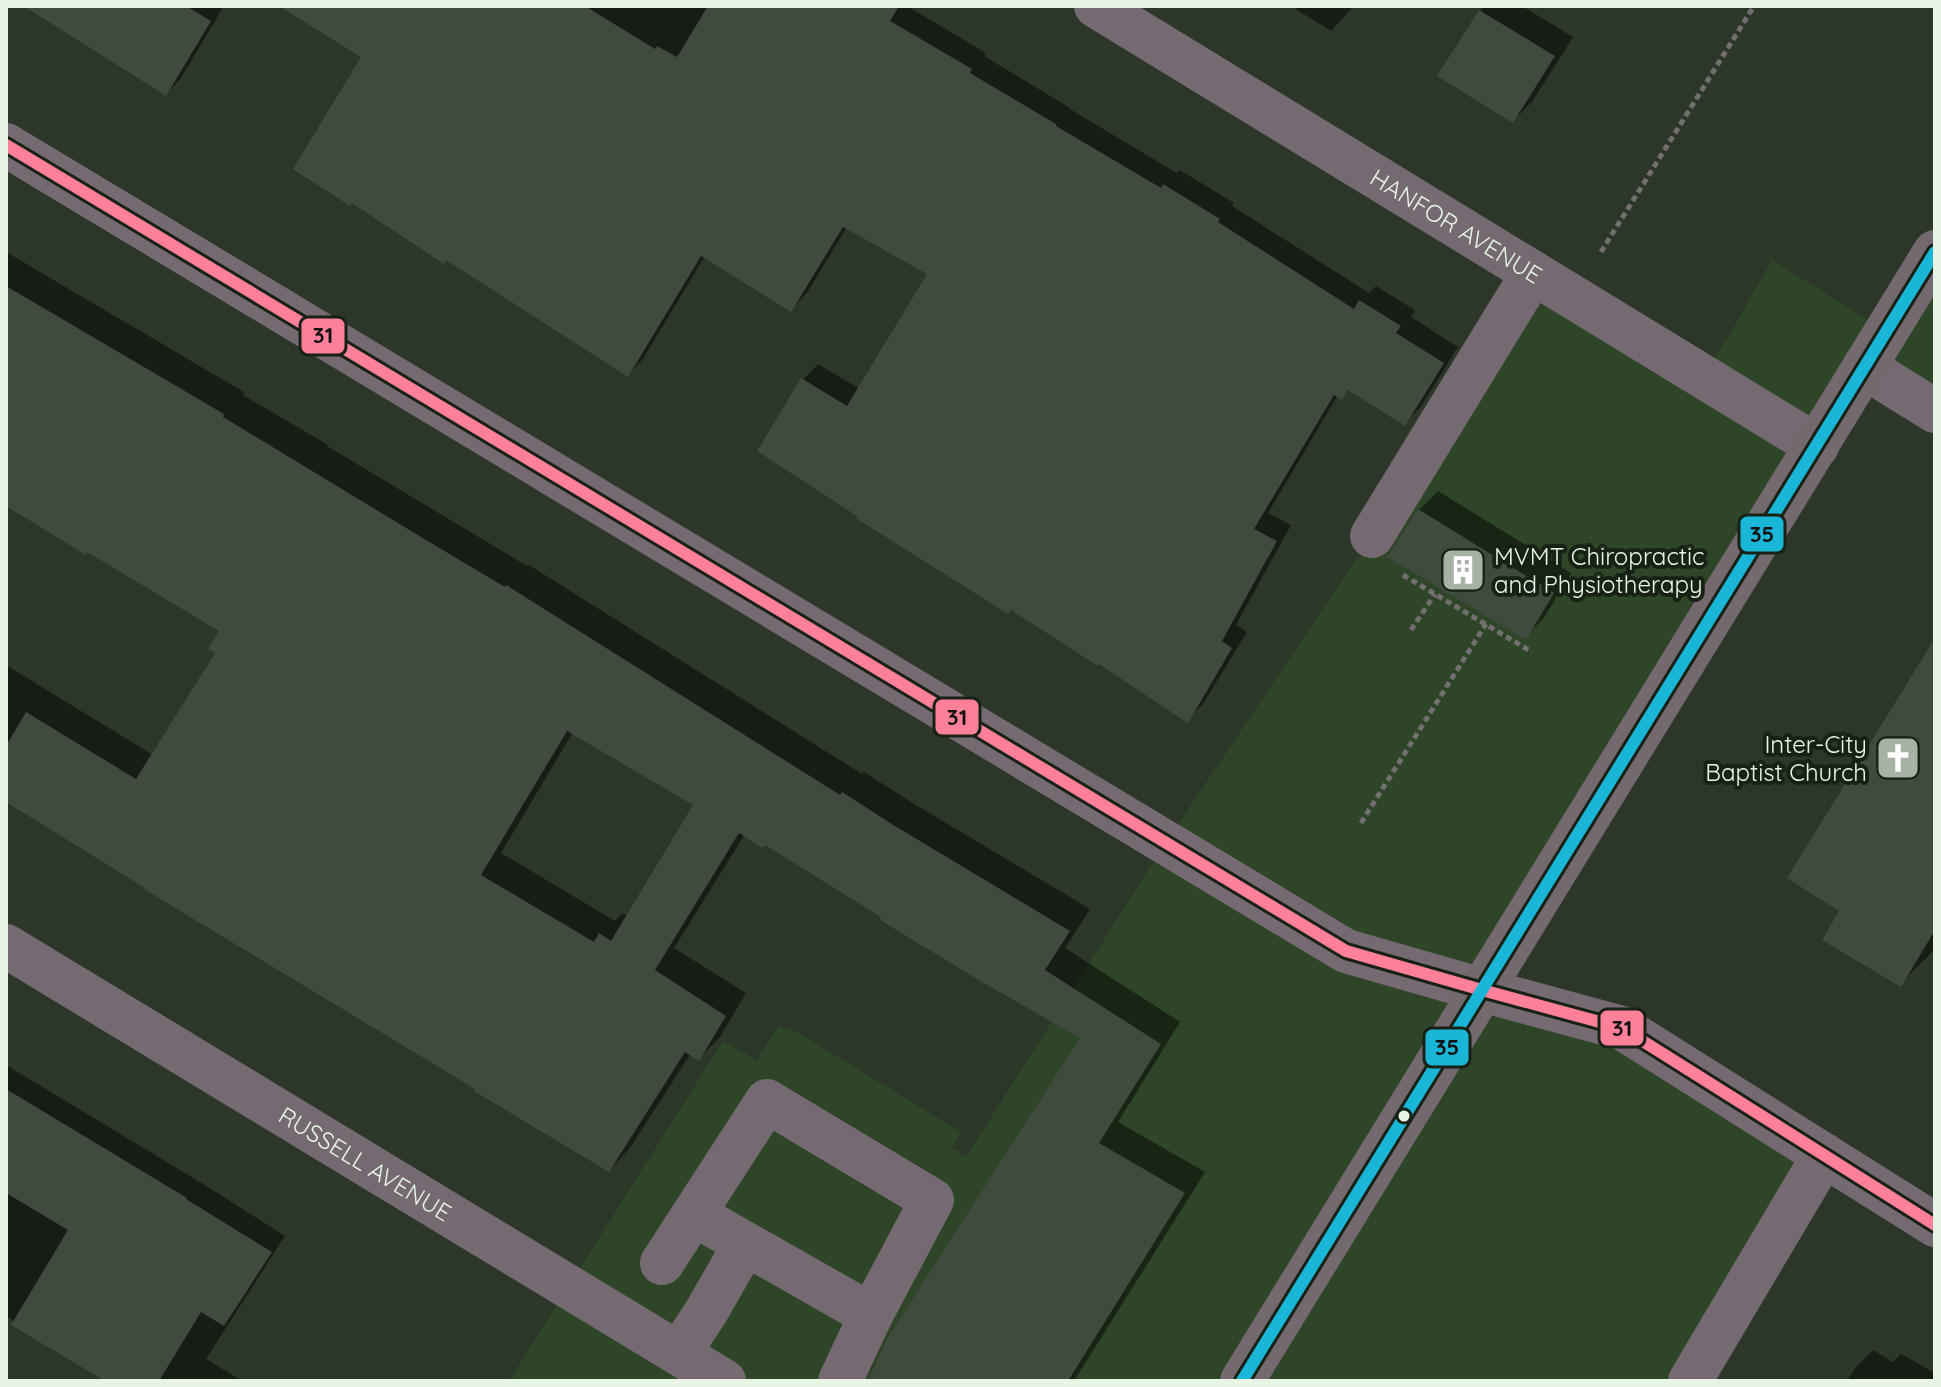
<svg xmlns="http://www.w3.org/2000/svg" width="1941" height="1387" viewBox="0 0 1941 1387" font-family="Quicksand,sans-serif">
<style>
.built{fill:#2f4527}
.shadow{fill:#0007;fill-rule:evenodd}
.building{fill:#414a3f;fill-rule:evenodd}
.lines{fill:none;stroke-linecap:round;stroke-linejoin:round}
.path{stroke:#736e70;stroke-width:5;stroke-dasharray:6 4;stroke-linecap:butt}
.minor{stroke:#756a72;stroke-width:44}
.major{stroke:#73696f;stroke-width:44}
.bus-1-casing{stroke:#182115;stroke-width:18}
.bus-2-casing{stroke:#182115;stroke-width:18}
.bus-1{stroke:#ff8098;stroke-width:12}
.bus-2{stroke:#1ab6d8;stroke-width:12}
.bus-dot{fill:#e8f5e5;stroke:#182115;stroke-width:3}
.labels{text-anchor:middle;dominant-baseline:central;stroke-width:8;stroke-linejoin:round;paint-order:stroke}
.street-label{font-size:24px;fill:#e8f5e5;stroke:#182115}
.poi-label{font-size:24px;fill:#e8f5e5;stroke:#182115;text-anchor:start}
.line-badge{stroke:#182115;stroke-width:3}
.pale-badge-label{font-size:22px;text-anchor:middle;font-weight:bold;fill:#111}
</style>
<rect width="100%" height="100%" fill="#2c3729"/>
<!-- built -->
<path class="built" d="M 1935,252 L 1935,411 L 1865,367 L 1482,990 L 1622,1028 L 1824,1155 L 1690,1381 L 509,1381 L 723,1041 L 757,1060 L 779,1025 L 800,1034 L 961,1132 L 952,1148 L 966,1157 L 1166,842 L 1372,536 L 1533,273 L 1703,376 L 1731,332 L 1772,260 L 1886,331 Z"/>
<!-- shadow -->
<g class="shadow">
<path d="M 30,6 L 224,6 L 181,78 L 166,94 Z"/>
<path d="M 288,6 L 907,6 L 986,53 L 984,56 L 1070,108 L 1070,109 L 1177,173 L 1180,170 L 1234,203 L 1232,206 L 1369,293 L 1376,286 L 1415,310 L 1411,317 L 1458,347 L 1420,408 L 1404,423 L 1350,389 L 1341,397 L 1338,395 L 1268,513 L 1291,525 L 1236,625 L 1247,632 L 1203,704 L 1187,720 L 803,380 L 818,364 L 860,389 L 929,274 L 847,227 L 807,293 L 791,309 L 705,256 L 643,359 L 628,375 L 364,56 Z"/>
<path d="M 1291,6 L 1354,6 L 1331,31 Z"/>
<path d="M 1485,6 L 1522,6 L 1573,37 L 1532,102 L 1513,121 L 1480,11 Z"/>
<path d="M 6,252 L 244,392 L 243,395 L 328,445 L 327,446 L 527,566 L 529,565 L 862,774 L 864,772 L 916,805 L 1090,909 L 1065,948 L 1180,1022 L 1118,1122 L 1205,1172 L 1074,1381 L 870,1381 L 1082,1037 L 765,843 L 745,834 L 674,948 L 746,993 L 720,1037 L 699,1058 L 691,1053 L 630,1148 L 609,1170 L 6,800 L 6,665 L 153,755 L 217,652 L 222,630 L 6,503 ZM 573,732 L 696,804 L 628,917 L 622,913 L 615,921 L 501,853 Z"/>
<path d="M 1438,491 L 1571,573 L 1544,618 L 1525,637 L 1419,510 Z"/>
<path d="M 1935,642 L 1935,949 L 1900,984 L 1842,910 Z"/>
<path d="M 6,1065 L 200,1182 L 285,1236 L 206,1359 L 242,1381 L 106,1381 L 6,1316 Z"/>
<path d="M 1873,1350 L 1893,1362 L 1901,1354 L 1935,1373 L 1935,1379 L 1934,1381 L 1847,1381 L 1855,1368 Z"/>
</g>
<!-- building -->
<g class="building">
<path d="M 24,6 L 186,6 L 211,21 L 166,96 Z"/>
<path d="M 279,6 L 585,6 L 655,49 L 657,46 L 677,57 L 708,6 L 899,6 L 890,21 L 972,69 L 970,73 L 1056,124 L 1056,126 L 1161,188 L 1163,184 L 1220,219 L 1218,222 L 1354,309 L 1359,300 L 1401,326 L 1396,333 L 1444,363 L 1405,426 L 1348,390 L 1342,400 L 1334,395 L 1254,529 L 1277,541 L 1222,641 L 1232,648 L 1188,723 L 1099,664 L 1098,666 L 1011,610 L 1008,614 L 856,518 L 857,516 L 757,451 L 801,378 L 847,406 L 927,274 L 843,227 L 791,312 L 701,256 L 628,377 L 446,260 L 444,264 L 352,203 L 350,206 L 293,169 L 361,57 Z"/>
<path d="M 1479,10 L 1555,56 L 1513,123 L 1437,76 Z"/>
<path d="M 6,286 L 224,414 L 223,417 L 426,540 L 505,587 L 506,585 L 840,795 L 842,792 L 895,826 L 1070,931 L 1045,970 L 1161,1044 L 1099,1143 L 1185,1193 L 1068,1381 L 868,1381 L 887,1339 L 1080,1038 L 977,979 L 880,920 L 881,917 L 765,845 L 762,848 L 739,833 L 655,970 L 726,1016 L 699,1061 L 685,1052 L 609,1172 L 474,1091 L 475,1089 L 144,889 L 145,888 L 6,802 L 6,746 L 26,712 L 136,779 L 215,653 L 208,649 L 219,631 L 87,552 L 86,555 L 6,506 ZM 567,731 L 693,805 L 611,941 L 599,933 L 594,942 L 481,875 Z"/>
<path d="M 1418,509 L 1554,593 L 1526,640 L 1386,556 L 1393,549 Z"/>
<path d="M 1935,638 L 1935,930 L 1901,987 L 1822,940 L 1839,911 L 1787,878 Z"/>
<path d="M 6,1089 L 187,1198 L 186,1199 L 272,1252 L 224,1326 L 201,1312 L 159,1381 L 105,1381 L 11,1325 L 68,1230 L 6,1193 Z"/>
</g>
<g class="lines">
<!-- path -->
<g class="path">
<path d="M 1601,252 L 1754,6"/>
<path d="M 1403,575 L 1532,652"/>
<path d="M 1411,630 L 1435,594"/>
<path d="M 1361,823 L 1486,624"/>
</g>
<!-- minor -->
<g class="minor">
<path id="s1" d="M 1096,6 L 1817,446"/>
<path d="M 6,145 L 1346,951 L 1482,990 L 1622,1028 L 1935,1225"/>
<path d="M 1864,367 L 1935,411"/>
<path d="M 1372,536 L 1533,273"/>
<path id="s2" d="M 6,946 L 724,1381"/>
<path d="M 695,1215 L 871,1315"/>
<path d="M 662,1263 L 767,1101 L 932,1200 L 871,1315 L 840,1381"/>
<path d="M 679,1353 L 706,1312 L 745,1244"/>
<path d="M 1690,1381 L 1824,1155"/>
</g>
<!-- major -->
<path class="major" d="M 1242,1381 L 1935,252"/>
<!-- bus-1 casing -->
<g class="bus-1-casing">
<path id="bus-1" d="M 6,145 L 1346,951 L 1482,990 L 1622,1028 L 1935,1225"/>
</g>
<!-- bus-2 casing -->
<g class="bus-2-casing">
<path id="bus-2" d="M 1242,1381 L 1935,252"/>
</g>
<!-- bus-1 -->
<use href="#bus-1" class="bus-1"/>
<!-- bus-2 -->
<use href="#bus-2" class="bus-2"/>
</g>
<!-- icons -->
<defs>
<g id="building-square" transform="scale(2.3)"><rect x="-9" y="-9" width="18" height="18" rx="4" fill="#a6b2a3" stroke="#182115"/><path d="M-4-6H4V6H1V3H-1V6H-4ZM-2.5-4.3h1.7v1.8h-1.7ZM.8-4.3h1.7v1.8H.8ZM-2.5-1h1.7V.8h-1.7ZM.8-1h1.7V.8H.8Z" fill="#fff"/></g>
<g id="church-square" transform="scale(2.3)"><rect x="-9" y="-9" width="18" height="18" rx="4" fill="#a6b2a3" stroke="#182115"/><path d="M-1.2-6h2.4v3.5h3.3v2.4h-3.3V6h-2.4V-.1h-3.3v-2.4h3.3Z" fill="#fff"/></g>
</defs>
<g fill-rule="evenodd">
<use href="#building-square" x="1463" y="570"/>
<use href="#church-square" x="1898" y="758"/>
</g>
<!-- markers -->
<circle class="bus-dot" cx="1404" cy="1116" r="7"/>
<g class="labels">
<!-- street labels -->
<g class="street-label">
<text stroke="none"><textPath href="#s1" startOffset="422">HANFOR AVENUE</textPath></text>
<text stroke="none"><textPath href="#s2" startOffset="420">RUSSELL AVENUE</textPath></text>
</g>
<!-- poi labels -->
<g class="poi-label">
<text x="1494" y="556">MVMT Chiropractic<tspan x="1494" dy="28">and Physiotherapy</tspan></text>
<text x="1867" y="744" text-anchor="end">Inter-City<tspan x="1867" dy="28">Baptist Church</tspan></text>
</g>
</g>
<g class="line-badge">
<rect x="300" y="317" width="46" height="38" rx="8" fill="#ff8098"/>
<rect x="1739" y="515" width="46" height="38" rx="8" fill="#1ab6d8"/>
<rect x="934" y="698" width="46" height="38" rx="8" fill="#ff8098"/>
<rect x="1599" y="1009" width="46" height="38" rx="8" fill="#ff8098"/>
<rect x="1424" y="1028" width="46" height="39" rx="8" fill="#1ab6d8"/>
</g>
<g class="pale-badge-label">
<text x="323" y="343">31</text>
<text x="1762" y="542">35</text>
<text x="957" y="725">31</text>
<text x="1622" y="1036">31</text>
<text x="1447" y="1055">35</text>
</g>
<!-- border -->
<rect width="1941" height="1387" fill="none" stroke="#e8f5e5" stroke-width="16"/>
</svg>
